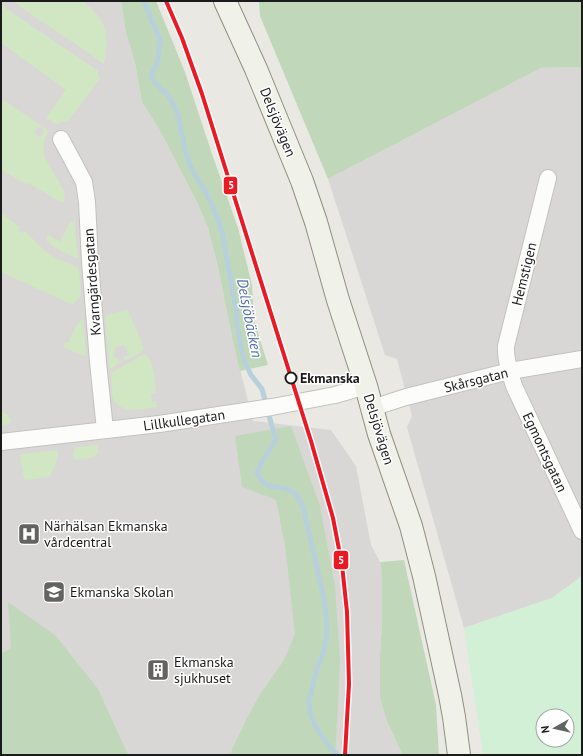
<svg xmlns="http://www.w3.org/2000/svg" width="583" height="756" viewBox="0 0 583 756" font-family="'PT Sans',sans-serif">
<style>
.residential{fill:#d8d7d5}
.grass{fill:#d1e6c2}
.forest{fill:#c0d8b9}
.park{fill:#d1f0d5;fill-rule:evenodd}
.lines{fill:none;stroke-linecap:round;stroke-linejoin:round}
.stream{stroke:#b7d0db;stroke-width:5}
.street-casing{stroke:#c2c2bf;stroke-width:18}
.secondary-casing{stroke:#8d917d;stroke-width:24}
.street{stroke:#fcfcfb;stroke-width:16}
.secondary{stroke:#f0f1e8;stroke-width:22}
.tram-1-casing{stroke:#fff;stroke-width:7}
.tram-1{stroke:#eb1923;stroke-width:4}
.stop-dot{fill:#fff;stroke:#1b1b1b;stroke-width:2}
.labels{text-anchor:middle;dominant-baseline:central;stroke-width:3;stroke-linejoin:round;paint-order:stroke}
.street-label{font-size:14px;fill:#1b1b1b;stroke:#fff}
.stop-label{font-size:14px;font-weight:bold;fill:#1b1b1b;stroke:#fff;text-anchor:start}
.poi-label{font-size:14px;fill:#1b1b1b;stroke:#fff;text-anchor:start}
.water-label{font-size:15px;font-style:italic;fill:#4d6da5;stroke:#fff}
.line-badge{stroke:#fff;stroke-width:1.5}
.badge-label{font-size:11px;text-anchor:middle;font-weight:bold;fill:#fff}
</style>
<rect width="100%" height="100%" fill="#e9e8e3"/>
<!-- residential -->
<g class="residential">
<path d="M 1,1 L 121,1 L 126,33 L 135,63 L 142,102 L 159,129 L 197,202 L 208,228 L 218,267 L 232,337 L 253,421 L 331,430 L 356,466 L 371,545 L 380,562 L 382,572 L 382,625 L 380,653 L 380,698 L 386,719 L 402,754 L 370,754 L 369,755 L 1,755 Z"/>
<path d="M 582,67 L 582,576 L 552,598 L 464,628 L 407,427 L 412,416 L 397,359 L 385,355 L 328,179 L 541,68 Z"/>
</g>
<!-- grass -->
<g class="grass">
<path d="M 13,1 L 83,1 C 89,7 97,13 101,20 C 109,34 107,49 104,64 C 74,42 42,23 13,1 Z"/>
<path d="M 1,5 L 97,70 L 100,79 L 69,120 L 56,124 L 46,118 L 66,90 L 1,43 Z"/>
<path d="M 1,98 L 42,126 L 40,128 L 38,127 L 34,133 L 40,137 L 44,131 L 42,129 L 44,127 L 49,131 C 43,140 42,148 45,158 L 64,191 L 65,196 L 63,203 L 28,183 L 26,184 L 1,170 Z"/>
<path d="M 1,213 L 20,227 L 18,230 L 20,232 L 23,233 L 25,231 L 46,252 L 56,258 L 77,267 L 79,270 L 81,297 L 73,304 L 71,304 L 1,272 Z"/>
<path d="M 74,220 L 78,257 L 77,259 C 68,254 51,247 46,239 L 48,234 L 60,242 L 69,224 Z"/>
<path d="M 128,310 L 144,348 L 142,352 L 124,361 L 124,358 L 129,355 L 124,345 L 115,348 C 111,356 117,358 122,362 L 109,369 L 105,315 Z"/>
<path d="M 83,319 L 86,353 L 86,356 L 84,356 L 65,348 L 64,346 L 65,343 L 68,343 C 72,335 75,324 83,319 Z"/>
<path d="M 144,354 C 155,359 155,382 156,393 L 151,394 L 152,402 L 156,401 L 157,407 C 144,409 119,415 113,398 C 111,391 112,381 111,373 Z"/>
<path d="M 1,411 C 7,414 11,416 11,423 L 10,424 L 1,425 Z"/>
<path d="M 97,445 L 98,446 L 98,453 L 94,457 L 76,460 L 73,458 L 74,451 L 76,447 Z"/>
<path d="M 57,450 C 59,458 54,470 49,477 L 27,480 L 24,479 L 22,468 L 20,455 L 22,454 Z"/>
</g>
<!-- forest -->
<g class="forest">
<path d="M 121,1 L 156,1 L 185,72 L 211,151 L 238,228 L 252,285 L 254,320 L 268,365 L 240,371 L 232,337 L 218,267 L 208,228 L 197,202 L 159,129 L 142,102 L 135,63 L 126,33 Z"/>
<path d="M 259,1 L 582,1 L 582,67 L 541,68 L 328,179 L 260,16 Z"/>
<path d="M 291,426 L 320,506 L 335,586 L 340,660 L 337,725 L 335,755 L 231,755 L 232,749 L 250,712 L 261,693 L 284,660 L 295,634 L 285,545 L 276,500 L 242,487 L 235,436 Z"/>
<path d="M 404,560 L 436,705 L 439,755 L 369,755 L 369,754 L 402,754 L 386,719 L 380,698 L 380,653 L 382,625 L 382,572 L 380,562 Z"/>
<path d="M 8,602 L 56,636 L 98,689 L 128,755 L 1,755 L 1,654 L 11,648 Z"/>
</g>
<!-- park -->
<path class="park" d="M 582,576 L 582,755 L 483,755 L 464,628 L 552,598 ZM 543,716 L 567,716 L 567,740 L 543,740 Z"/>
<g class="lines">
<!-- stream -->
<path class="stream" d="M 144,1 L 160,40 L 158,60 L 151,76 L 156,84 L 168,95 L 177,111 L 186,154 L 192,170 L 207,194 L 216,214 L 222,231 L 236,311 L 238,331 L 244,360 L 251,375 L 262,389 L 271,423 L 276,439 C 270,450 262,460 257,472 C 265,494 279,482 293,492 C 299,497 302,504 304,511 L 325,603 L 327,628 L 325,647 L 317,669 L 309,700 L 310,711 L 315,725 L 327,744 L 337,754"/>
<!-- street casing -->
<g class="street-casing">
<g id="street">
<path d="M 61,139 L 84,182 L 87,202 L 90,261 L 98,362 L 105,430"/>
<path d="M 548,178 L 506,346 C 505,359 510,373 514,386 L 582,531"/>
<path d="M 372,408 L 406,397 L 510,371 L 582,359"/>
<path d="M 1,442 L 159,424 L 272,407 L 335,395 L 366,386"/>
</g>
</g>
<!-- secondary casing -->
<g class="secondary-casing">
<path id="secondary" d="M 225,1 L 256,69 L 302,181 L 316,222 L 338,300 L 366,386 L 379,434 L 411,526 L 424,576 L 450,695 L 454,717 L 459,755"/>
</g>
<!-- street -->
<use href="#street" class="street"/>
<!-- secondary -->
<use href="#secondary" class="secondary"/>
<!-- tram-1 casing -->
<g class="tram-1-casing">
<path id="tram-1" d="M 166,1 L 182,38 L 202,94 L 311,441 L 333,518 L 342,565 L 347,612 L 349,684 L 345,755"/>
</g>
<!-- tram-1 -->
<use href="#tram-1" class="tram-1"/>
</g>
<!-- icons -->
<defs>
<g id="hospital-square" transform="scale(1.15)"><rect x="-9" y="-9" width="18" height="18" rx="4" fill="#636361" stroke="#fff"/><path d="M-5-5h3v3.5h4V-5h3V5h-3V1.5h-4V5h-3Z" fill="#fff"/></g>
<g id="school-square" transform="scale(1.15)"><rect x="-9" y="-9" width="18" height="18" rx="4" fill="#636361" stroke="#fff"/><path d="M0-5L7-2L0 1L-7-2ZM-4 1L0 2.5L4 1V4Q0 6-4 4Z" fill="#fff"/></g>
<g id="building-square" transform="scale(1.15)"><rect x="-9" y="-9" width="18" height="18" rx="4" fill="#636361" stroke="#fff"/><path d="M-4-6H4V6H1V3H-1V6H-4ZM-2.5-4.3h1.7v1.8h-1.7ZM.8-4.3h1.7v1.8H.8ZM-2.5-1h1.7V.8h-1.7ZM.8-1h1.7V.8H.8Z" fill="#fff"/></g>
</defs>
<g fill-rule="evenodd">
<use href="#hospital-square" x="29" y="534"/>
<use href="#school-square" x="54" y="592"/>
<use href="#building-square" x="158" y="670"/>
</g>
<!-- markers -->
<circle class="stop-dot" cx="291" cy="378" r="5.5"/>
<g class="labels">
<!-- street labels -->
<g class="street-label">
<text transform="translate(278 122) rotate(68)">Delsjövägen</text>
<text transform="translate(524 274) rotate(-76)">Hemstigen</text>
<text transform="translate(92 282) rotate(-94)">Kvarngärdesgatan</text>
<text transform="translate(476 380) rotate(-14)">Skårsgatan</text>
<text transform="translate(184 420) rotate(-8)">Lillkullegatan</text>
<text transform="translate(379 429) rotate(73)">Delsjövägen</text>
<text transform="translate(545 452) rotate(65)">Egmontsgatan</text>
</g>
<!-- stop labels -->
<g class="stop-label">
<text x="300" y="378">Ekmanska</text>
</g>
<!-- poi labels -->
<g class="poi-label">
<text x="44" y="526">Närhälsan Ekmanska<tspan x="44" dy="16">vårdcentral</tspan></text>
<text x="70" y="592">Ekmanska Skolan</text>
<text x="174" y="662">Ekmanska<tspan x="174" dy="16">sjukhuset</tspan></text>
</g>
<!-- water labels -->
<g class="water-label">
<text transform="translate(250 318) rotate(79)">Delsjöbäcken</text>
</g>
</g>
<g class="line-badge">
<rect x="223" y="176" width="15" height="19" rx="4" fill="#eb1923"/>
<rect x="333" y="550" width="16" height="20" rx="4" fill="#eb1923"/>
</g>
<g class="badge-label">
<text x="231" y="189">5</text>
<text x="341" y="564">5</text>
</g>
<!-- border -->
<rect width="583" height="756" fill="none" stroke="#1b1b1b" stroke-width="4"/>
<!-- north arrow -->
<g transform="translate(555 728) rotate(262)"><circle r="19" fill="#ffffff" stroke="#a4a4a4"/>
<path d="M0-3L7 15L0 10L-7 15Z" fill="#636361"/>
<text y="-6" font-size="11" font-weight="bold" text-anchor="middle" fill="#1b1b1b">N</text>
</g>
</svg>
